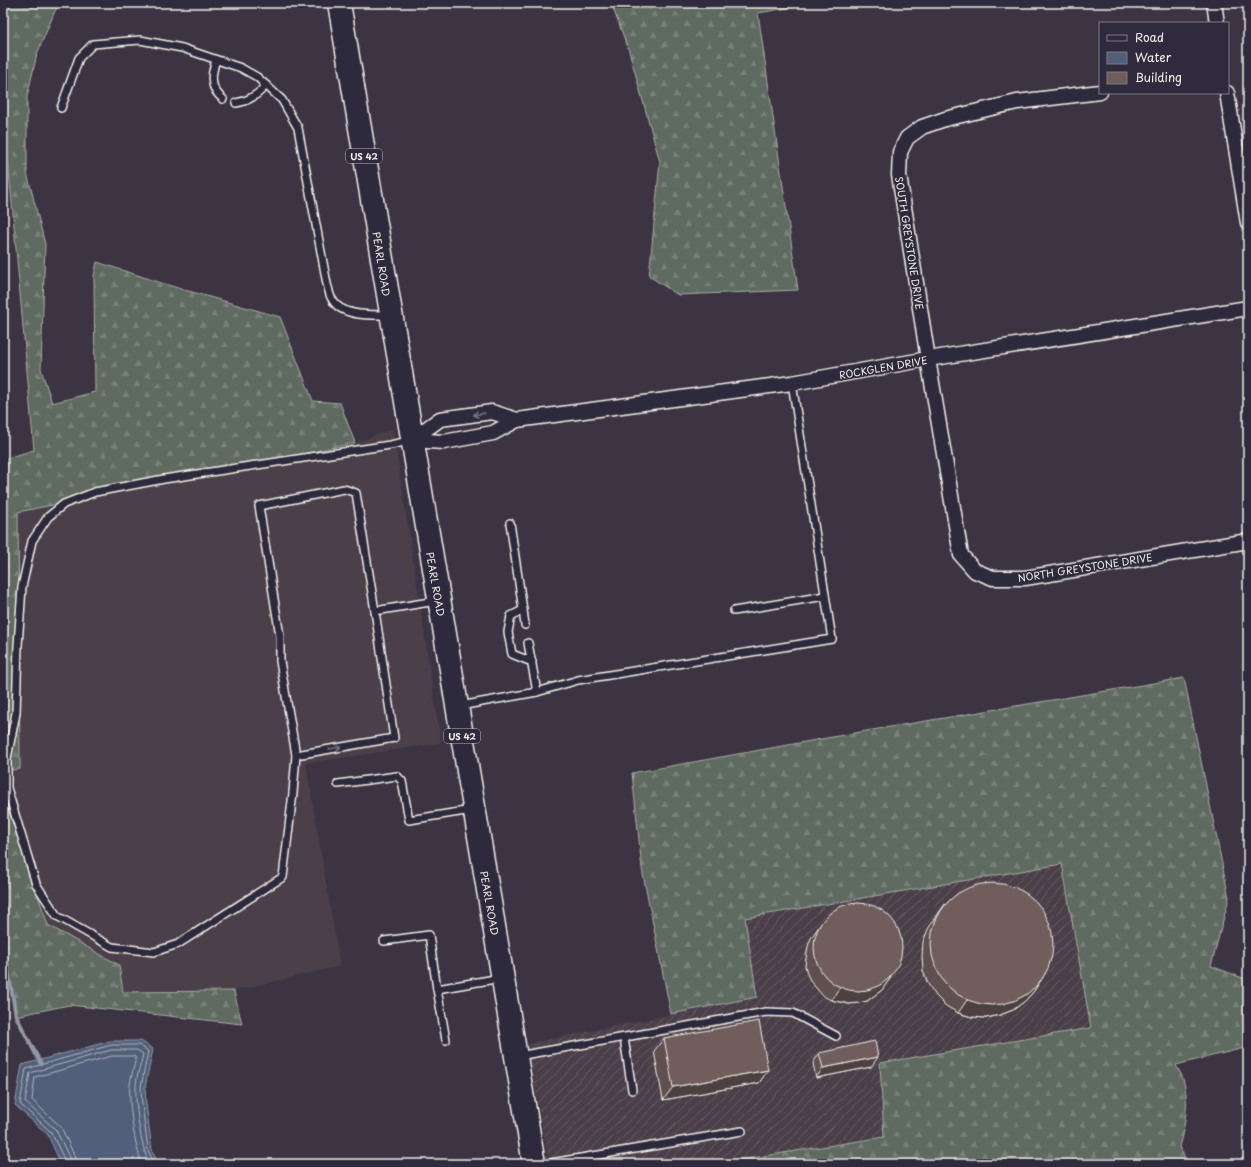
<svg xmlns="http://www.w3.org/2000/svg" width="1251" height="1167" viewBox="0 0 1251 1167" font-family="'Playpen Sans',sans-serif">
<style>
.built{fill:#4b404a}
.industrial{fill:url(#industrial-furrows)}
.forest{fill:url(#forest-firs);stroke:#aaaea4}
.water{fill:#515e7a;stroke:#9299a6}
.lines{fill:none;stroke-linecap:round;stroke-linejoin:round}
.shore{stroke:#b3b6bc;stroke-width:1}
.stream{stroke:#9299a6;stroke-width:4}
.lane-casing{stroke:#f4f1e8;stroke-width:10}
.street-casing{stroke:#f4f1e8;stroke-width:17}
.primary-casing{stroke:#f4f1e8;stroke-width:25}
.lane{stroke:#2f2a3d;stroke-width:7}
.street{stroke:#2f2a3d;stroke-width:14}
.primary{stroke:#2f2a3d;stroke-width:22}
.wall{fill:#5f504f;stroke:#f4f1e8}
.shaded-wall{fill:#4e4140;stroke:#f4f1e8}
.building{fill:#6f5d5c;stroke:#f4f1e8}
.oneway{stroke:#747079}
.labels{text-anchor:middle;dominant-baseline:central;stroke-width:3;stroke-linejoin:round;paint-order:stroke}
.shield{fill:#2f2a3d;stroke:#b9b5b5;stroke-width:1}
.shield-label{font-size:9px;font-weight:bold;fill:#f4f1e8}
.street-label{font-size:10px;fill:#f4f1e8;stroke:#2f2a3d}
</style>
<defs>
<pattern id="industrial-furrows" width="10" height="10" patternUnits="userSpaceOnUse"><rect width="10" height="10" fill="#4b404a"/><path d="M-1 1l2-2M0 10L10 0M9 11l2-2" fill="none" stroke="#665c64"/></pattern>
<pattern id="forest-firs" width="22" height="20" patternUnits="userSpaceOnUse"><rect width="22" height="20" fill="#5f6b61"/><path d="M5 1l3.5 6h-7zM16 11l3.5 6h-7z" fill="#778178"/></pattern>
</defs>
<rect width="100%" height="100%" fill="#3c3443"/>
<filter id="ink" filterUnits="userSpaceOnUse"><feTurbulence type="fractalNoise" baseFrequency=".025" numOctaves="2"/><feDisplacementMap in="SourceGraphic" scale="8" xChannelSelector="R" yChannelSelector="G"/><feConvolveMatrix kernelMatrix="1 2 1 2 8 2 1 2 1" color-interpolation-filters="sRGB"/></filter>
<g filter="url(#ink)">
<!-- built -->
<path class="built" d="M 393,429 L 441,743 L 306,763 L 340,966 L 234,991 L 123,992 L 119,965 L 48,925 L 3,795 L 3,771 L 20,768 L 18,512 L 355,443 Z"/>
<!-- industrial -->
<path class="industrial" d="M 1062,864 L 1091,1028 L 881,1063 L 884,1137 L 714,1164 L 549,1164 L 527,1044 L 757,997 L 745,918 Z"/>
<!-- forest -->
<g class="forest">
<path d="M 3,3 L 61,3 L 55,11 L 37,54 L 27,97 L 27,173 L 45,244 L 41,369 L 52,403 L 95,392 L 94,276 L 97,262 L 171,286 L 280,317 L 313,401 L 340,403 L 355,443 L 18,512 L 20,769 L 3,771 L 3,459 L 34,450 L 3,103 Z"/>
<path d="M 611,3 L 817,3 L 758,13 L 798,290 L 678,295 L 649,276 L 660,162 L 629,51 Z"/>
<path d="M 1184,678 L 1229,898 L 1211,966 L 1248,980 L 1248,1047 L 1176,1065 C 1178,1070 1182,1074 1183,1079 C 1190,1102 1185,1125 1179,1147 L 1189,1164 L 714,1164 L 884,1137 L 880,1063 L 1091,1028 L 1062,864 L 745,918 L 757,997 L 671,1014 L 642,869 L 632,773 L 866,731 Z"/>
<path d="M 3,795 L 48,925 L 119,965 L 123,992 L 234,991 L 242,1024 L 69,1005 L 16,1016 L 3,942 Z"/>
</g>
<!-- water -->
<path class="water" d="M 110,1041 L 141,1041 L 153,1049 L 145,1087 L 146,1104 L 152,1150 L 158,1164 L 61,1164 L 48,1135 L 15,1105 L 22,1065 Z"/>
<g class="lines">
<!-- shore -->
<g class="shore">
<path d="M 65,1164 L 64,1159 L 51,1132 L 20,1104 L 26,1069 L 111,1045 L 139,1045 L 148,1051 L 141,1087 L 142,1105 L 148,1150 L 154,1164"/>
<path d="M 70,1164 L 69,1157 L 56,1130 L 25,1102 L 30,1073 L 111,1050 L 137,1050 L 143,1054 C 141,1065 136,1076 136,1087 C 135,1108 141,1145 149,1164"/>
<path d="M 76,1164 L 74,1155 L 61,1127 L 32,1100 L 35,1077 L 112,1056 L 134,1056 L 136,1058 C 134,1067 131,1076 130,1085 C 128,1102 135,1148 142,1164"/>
</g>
<!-- stream -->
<path class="stream" d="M 3,942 L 16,1016 L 41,1064"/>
<!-- lane casing -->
<g class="lane-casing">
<g id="lane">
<path d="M 216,60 C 211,75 209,88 223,99"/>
<path d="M 236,103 C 249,101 258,95 266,85"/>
<path d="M 61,108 L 79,58 L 93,44 L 140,40 L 182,48 L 241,68 L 257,77 L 282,100 L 298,128 L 327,284 C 329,289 329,295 332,299 C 341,317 371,315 388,315"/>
<path d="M 409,441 L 390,445 L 164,479 L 95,492 L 64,504 L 48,517 L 32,541 L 22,587 L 18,646 L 16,713 L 7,758 L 7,788 L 36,884 L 57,916 L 112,947 L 154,952 L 178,944 L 283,877 L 293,793 L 296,755 L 280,661 L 280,636 L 259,506 L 344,489 L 356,493 L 375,611 L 436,601"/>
<path d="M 510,523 L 523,610 L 511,616 L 508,632 L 512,654 L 532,662"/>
<path d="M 523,610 L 525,625"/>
<path d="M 734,611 L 825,596"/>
<path d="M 528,643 L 537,692"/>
<path d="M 460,706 L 537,692 L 578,680 L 832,639 L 792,383"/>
<path d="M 296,755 L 394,738 L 375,611"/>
<path d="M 338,784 L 397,776 L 402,781 L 409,820 L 472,810"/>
<path d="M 384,941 L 429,935 L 437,989"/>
<path d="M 624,1038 L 632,1090"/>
<path d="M 446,1040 L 437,989 L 501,978"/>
<path d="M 518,1056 L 766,1012 L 793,1013 L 836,1036"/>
<path d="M 545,1164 L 742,1131"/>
</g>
</g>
<!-- street casing -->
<g class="street-casing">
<g id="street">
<path d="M 1214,3 L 1217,23"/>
<path d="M 1100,92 L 1017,102 L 945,119 L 922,127 L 907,138 L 900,152 L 899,175 L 928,359 L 961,555 L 975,571 L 993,578 L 1025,578 L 1248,541"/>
<path d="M 1227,93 L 1248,223"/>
<path d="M 411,440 L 444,442 L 493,433 L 517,420 L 792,383 L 928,359 L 1248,308"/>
<path d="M 411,440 L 440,419 L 492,412 L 517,420"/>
</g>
</g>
<!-- primary casing -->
<g class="primary-casing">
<path id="primary" d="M 339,3 L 534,1164"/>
</g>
<!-- lane -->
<use href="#lane" class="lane"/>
<!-- street -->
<use href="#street" class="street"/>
<!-- primary -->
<use href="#primary" class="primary"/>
</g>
<!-- wall -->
<g class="wall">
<path d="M 945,904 L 1043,977 L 1034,991 L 1025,1001 L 1013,1010 L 1000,1015 L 986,1018 L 972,1017 L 958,1013 L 946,1006 L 936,996 L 928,984 L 923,971 L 922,956 L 923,942 L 928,929 Z"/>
<path d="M 820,925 L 891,977 L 882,990 L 867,1001 L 858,1003 L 849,1004 L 831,1000 L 823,996 L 811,982 L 807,974 L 805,965 L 808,946 L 811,938 Z"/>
<path d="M 664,1038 L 768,1070 L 759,1083 L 663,1100 L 654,1051 Z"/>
<path d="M 819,1053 L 871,1067 L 816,1078 L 813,1063 Z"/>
</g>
<!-- shaded-wall -->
<g class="shaded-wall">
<path d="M 891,977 L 882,990 L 867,1001 L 858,1003 L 849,1004 L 831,1000 L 840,987 Z"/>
<path d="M 1043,977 L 1034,991 L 1025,1001 L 1013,1010 L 1000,1015 L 986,1018 L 972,1017 L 958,1013 L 967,1000 Z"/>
<path d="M 878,1057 L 871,1067 L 816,1078 L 823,1068 Z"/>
<path d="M 768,1070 L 759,1083 L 663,1100 L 673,1087 Z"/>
</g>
<!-- building -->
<g class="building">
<circle cx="992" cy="944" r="61"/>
<circle cx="858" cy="947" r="44"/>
<path d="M 759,1021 L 768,1070 L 673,1087 L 664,1038 Z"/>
<path d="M 875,1041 L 878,1057 L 823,1068 L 819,1053 Z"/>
</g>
<!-- one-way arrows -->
<defs><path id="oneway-shaft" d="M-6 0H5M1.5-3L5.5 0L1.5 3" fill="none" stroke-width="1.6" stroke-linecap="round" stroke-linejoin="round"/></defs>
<g class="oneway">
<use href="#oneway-shaft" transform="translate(479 414) rotate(172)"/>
<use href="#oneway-shaft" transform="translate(335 748) rotate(-9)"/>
</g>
</g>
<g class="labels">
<!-- shield labels -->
<g class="shield">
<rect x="346" y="149" width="36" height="14" rx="3"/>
<rect x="444" y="729" width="36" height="14" rx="3"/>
</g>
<g class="shield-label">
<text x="364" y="156">US 42</text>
<text x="462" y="736">US 42</text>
</g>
<!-- street labels -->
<g class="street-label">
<text transform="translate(910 243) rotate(81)">SOUTH GREYSTONE DRIVE</text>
<text transform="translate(382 264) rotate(81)">PEARL ROAD</text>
<text transform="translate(883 367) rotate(-10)">ROCKGLEN DRIVE</text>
<text transform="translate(1085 567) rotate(-9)">NORTH GREYSTONE DRIVE</text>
<text transform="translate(436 584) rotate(80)">PEARL ROAD</text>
<text transform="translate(490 903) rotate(80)">PEARL ROAD</text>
</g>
</g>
<!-- margin -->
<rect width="1251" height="1167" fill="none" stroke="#2f2a3d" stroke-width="16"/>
<rect x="8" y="8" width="1235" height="1151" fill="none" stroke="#f4f1e8" stroke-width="1.5" filter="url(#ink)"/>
<!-- legend -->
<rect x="1099" y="22" width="130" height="72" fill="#2f2a3d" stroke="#7e7a81"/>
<rect x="1107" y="35" width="20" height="6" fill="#2f2a3d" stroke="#7e7a81"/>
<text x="1135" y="42" font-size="12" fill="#f4f1e8">Road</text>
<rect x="1107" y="52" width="20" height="12" fill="#515e7a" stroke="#7e7a81"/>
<text x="1135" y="62" font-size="12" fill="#f4f1e8">Water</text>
<rect x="1107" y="72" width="20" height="12" fill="#6f5d5c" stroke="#7e7a81"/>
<text x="1135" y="82" font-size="12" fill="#f4f1e8">Building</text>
</svg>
